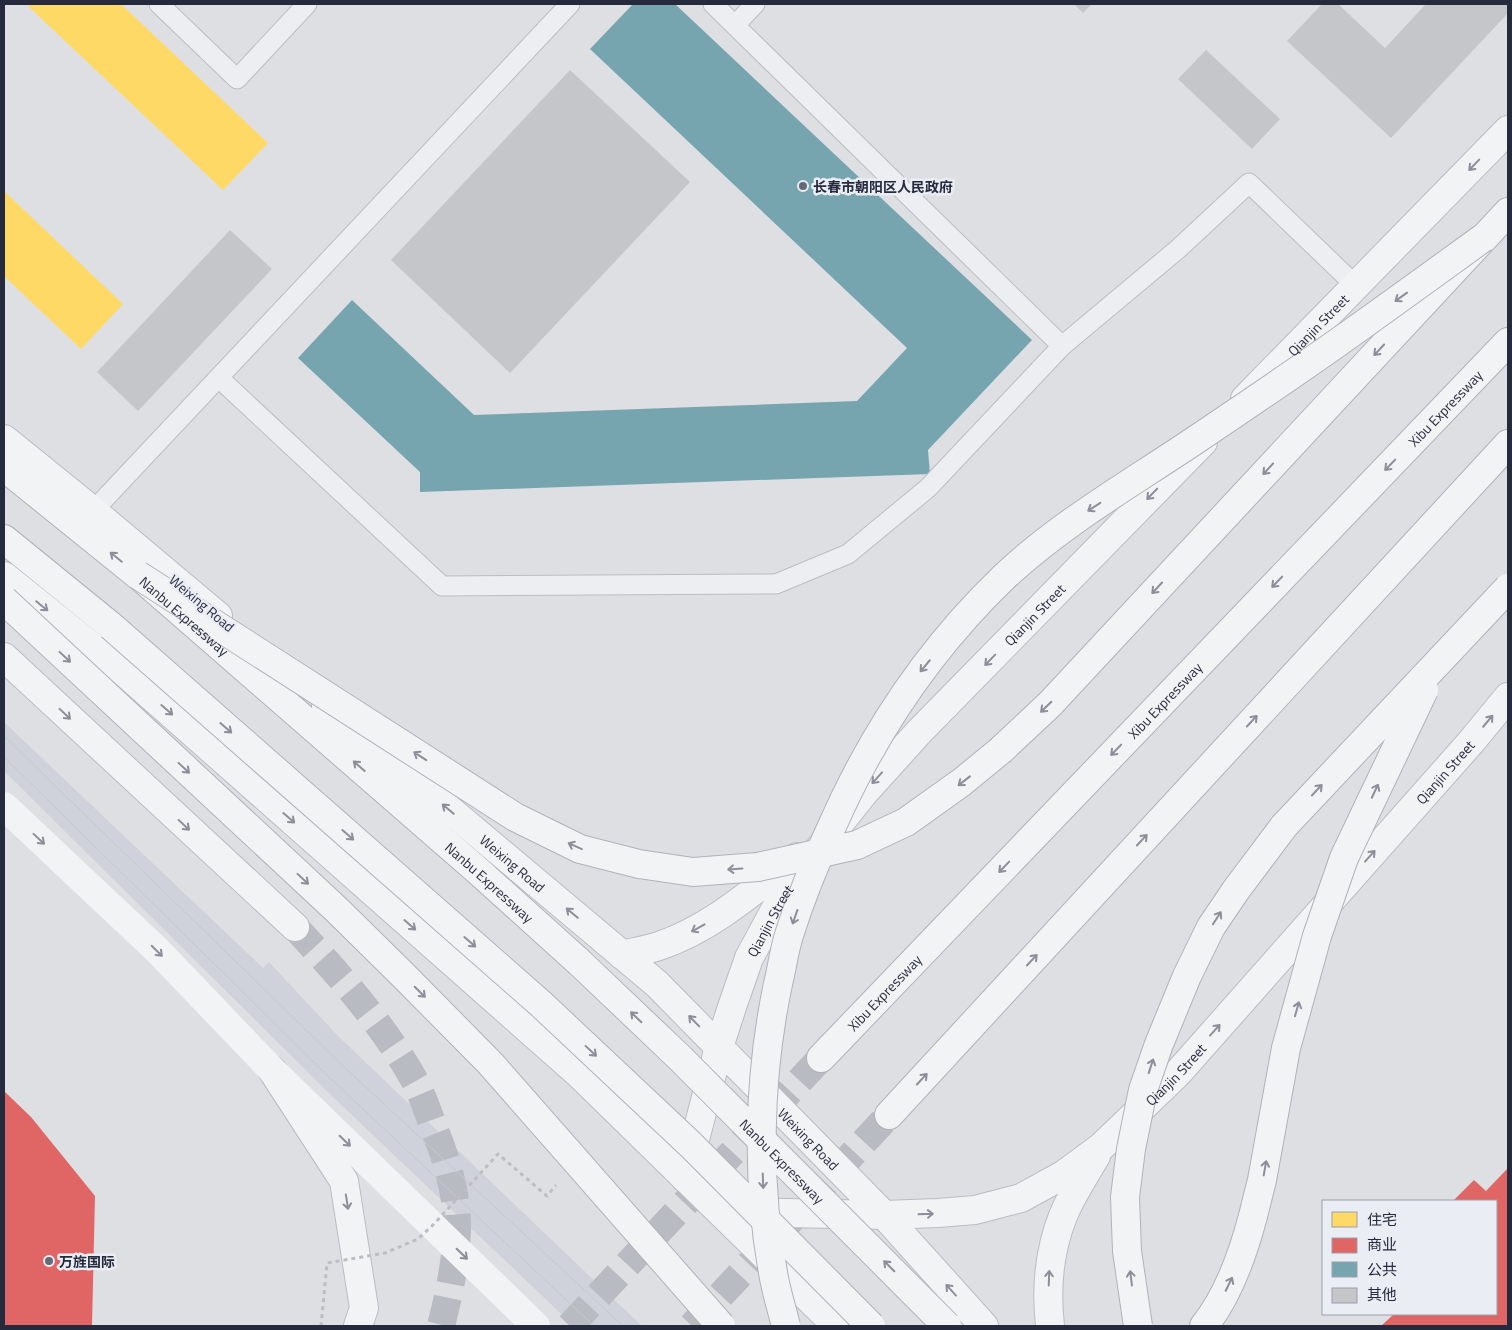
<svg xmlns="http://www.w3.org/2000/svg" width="1512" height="1330" viewBox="0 0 1512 1330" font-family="'Titillium Web','Noto Sans SC',sans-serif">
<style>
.built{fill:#cfd2da}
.homes{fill:#ffd966}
.shops{fill:#e06666}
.public{fill:#76a5af}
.building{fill:#c4c6ca}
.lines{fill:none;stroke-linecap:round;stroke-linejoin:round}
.primary-tunnel{stroke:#b9bbc2;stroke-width:28;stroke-dasharray:28 14;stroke-linecap:butt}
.highway-tunnel{stroke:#b9bbc2;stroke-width:28;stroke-dasharray:28 14;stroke-linecap:butt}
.lane-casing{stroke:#bcbdc1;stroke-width:21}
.primary-casing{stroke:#babcc1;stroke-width:30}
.highway-casing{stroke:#b0b2b8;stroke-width:30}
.lane{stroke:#edeef1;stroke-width:19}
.secondary{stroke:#f2f3f5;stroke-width:28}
.primary{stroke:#f2f3f5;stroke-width:28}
.highway{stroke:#f2f3f5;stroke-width:28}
.tram{stroke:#c6c8cc;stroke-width:1}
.highway-bridge-casing{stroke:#b0b2b8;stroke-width:30;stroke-linecap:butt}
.path-bridge{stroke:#bdbec4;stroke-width:3;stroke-dasharray:4 4;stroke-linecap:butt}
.highway-bridge{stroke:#f2f3f5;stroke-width:28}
.oneway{stroke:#8c8e99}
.poi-dot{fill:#666977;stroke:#eaedf4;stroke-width:2}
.labels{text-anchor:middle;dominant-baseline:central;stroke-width:5;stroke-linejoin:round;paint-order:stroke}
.poi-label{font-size:14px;font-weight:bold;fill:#252a3d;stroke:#eaedf4;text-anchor:start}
.street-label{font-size:14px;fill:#252a3d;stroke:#eaedf4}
</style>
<rect width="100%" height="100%" fill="#dedfe3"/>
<!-- built -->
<path class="built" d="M 4,722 L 263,968 L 269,962 L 338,1036 L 642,1326 L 574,1326 L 334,1098 L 4,771 Z"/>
<!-- homes -->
<g class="homes">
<path d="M 30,4 L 121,4 L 268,143 L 223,190 L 28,6 Z"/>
<path d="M 4,191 L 123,304 L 81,349 L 4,276 Z"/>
</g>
<!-- shops -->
<g class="shops">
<path d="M 4,1091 L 31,1117 L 95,1196 L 92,1326 L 4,1326 Z"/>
<path d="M 1508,1168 L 1508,1326 L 1381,1326 L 1394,1314 L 1496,1314 L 1496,1201 L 1453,1201 L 1474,1180 L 1486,1191 Z"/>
</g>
<!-- public -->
<path class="public" d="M 633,4 L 675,4 L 1032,340 L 928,450 L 930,474 L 420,492 L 420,472 L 298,358 L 352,300 L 474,415 L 857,401 L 907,348 L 590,49 Z"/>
<!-- building -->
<g class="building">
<path d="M 1074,4 L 1092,4 L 1083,13 Z"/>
<path d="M 1322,4 L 1338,4 L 1385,48 L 1426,4 L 1508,4 L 1508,13 L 1391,138 L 1287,41 Z"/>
<path d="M 1206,50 L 1280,119 L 1252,149 L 1178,79 Z"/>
<path d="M 570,70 L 690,182 L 510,373 L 391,260 Z"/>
<path d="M 230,230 L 272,269 L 138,411 L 97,372 Z"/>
</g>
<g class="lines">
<!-- primary-tunnel -->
<path class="primary-tunnel" d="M 295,927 C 340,976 384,1025 416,1083 C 423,1097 428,1112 433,1126 C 447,1159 457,1193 457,1229 C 456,1262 449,1294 441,1326"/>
<!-- highway-tunnel -->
<g class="highway-tunnel">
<path d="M 570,1326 L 821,1058"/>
<path d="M 692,1326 L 889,1115"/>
</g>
<!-- lane casing -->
<g class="lane-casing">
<g id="lane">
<path d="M 159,4 L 237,79 L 307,4"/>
<path d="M 713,4 L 1062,346"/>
<path d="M 735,25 L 755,4"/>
<path d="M 219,378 L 442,586 L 776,584 L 848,554 L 928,488 L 1062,346 L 1178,249 L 1249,183 L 1356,286"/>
<path d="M 93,511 L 570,4"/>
</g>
</g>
<!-- primary casing -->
<g class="primary-casing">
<g id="primary">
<path id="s1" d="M 1245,399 L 1508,130"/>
<path d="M 4,439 L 93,511 L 218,616"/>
<path d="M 4,576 L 124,672 L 579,1074 L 837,1326"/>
<path d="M 4,657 L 295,927"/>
<path id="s2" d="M 326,706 L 657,984 L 884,1215 L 984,1326"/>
<path d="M 622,955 C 634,952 647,950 659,946 C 712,928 754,890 797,857"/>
<path d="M 272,1070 L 344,1181 L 364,1308 L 358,1326"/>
<path id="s3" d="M 685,1178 L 719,1047 L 732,1007 L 749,958 L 784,893 L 863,794 L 918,733 L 1203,442"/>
<path id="s4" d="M 742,1212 L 884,1215 L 938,1213 L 975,1210 L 1021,1198 L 1063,1175 L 1101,1147 L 1177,1074 L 1471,742 L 1508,697"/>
<path d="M 1050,1326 C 1046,1290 1049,1251 1063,1216 C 1071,1196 1085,1175 1096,1156"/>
</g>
</g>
<!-- highway casing -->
<g class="highway-casing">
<g id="highway">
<path id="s5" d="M 4,467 L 138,575 L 477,870 L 578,961"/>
<path d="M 4,539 L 111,626"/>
<path d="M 1001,750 L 1050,704 L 1508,212"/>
<path id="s6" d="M 821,1058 L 1508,342"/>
<path d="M 889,1115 L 1508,444"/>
<path d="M 1204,1326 C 1229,1295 1243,1254 1253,1216"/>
</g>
</g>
<!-- lane -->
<use href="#lane" class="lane"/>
<!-- secondary -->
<path class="secondary" d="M 4,806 L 158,951 L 272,1070 L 536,1326"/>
<!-- primary -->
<use href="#primary" class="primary"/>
<!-- highway -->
<use href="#highway" class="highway"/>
<!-- tram -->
<g class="tram">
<path d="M 4,736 L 342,1065 L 623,1326"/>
<path d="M 4,757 L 331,1079 L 594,1326"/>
</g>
<!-- highway-bridge casing -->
<g class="highway-bridge-casing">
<g id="highway-bridge">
<path d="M 138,575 L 515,817 L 580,849 L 639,864 L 693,872 L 758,867 L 857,845 L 906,822 L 962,782 L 1001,750"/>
<path d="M 4,600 L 337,910 L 403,975 L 490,1063 L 721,1326"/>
<path d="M 111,626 L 541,1004 L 691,1145 L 871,1326"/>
<path id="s7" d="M 578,961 L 679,1057 L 947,1326"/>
<path d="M 1253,1216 L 1262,1180 L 1286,1048 L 1317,936 L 1344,858 L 1424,690"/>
<path d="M 786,1326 C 782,1310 777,1294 774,1278 C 756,1183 758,1078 778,984 C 782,968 784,951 789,935 C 801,897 816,860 833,824 C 874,731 932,646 1005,576 C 1062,523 1130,484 1194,441 C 1243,408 1292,375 1340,341 C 1388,307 1436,272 1483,238"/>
<path d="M 1138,1326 L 1127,1251 L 1125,1197 L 1131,1149 L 1143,1090 L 1159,1044 L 1187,976 L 1211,927 L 1236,890 L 1284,826 L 1508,588"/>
</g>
</g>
<!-- path-bridge -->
<path class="path-bridge" d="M 321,1326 L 327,1263 L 385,1253 L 418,1239 L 434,1224 L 498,1154 L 547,1196 L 556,1185"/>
<!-- highway-bridge -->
<use href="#highway-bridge" class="highway-bridge"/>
</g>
<!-- one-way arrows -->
<defs><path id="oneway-shaft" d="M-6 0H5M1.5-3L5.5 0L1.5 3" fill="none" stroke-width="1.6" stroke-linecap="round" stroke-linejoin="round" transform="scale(1.25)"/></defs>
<g class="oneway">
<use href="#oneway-shaft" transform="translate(1474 165) rotate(134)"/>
<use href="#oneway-shaft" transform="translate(1401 297) rotate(144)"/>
<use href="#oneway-shaft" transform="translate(1379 350) rotate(133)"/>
<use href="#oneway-shaft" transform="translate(1390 465) rotate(134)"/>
<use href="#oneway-shaft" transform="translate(1268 469) rotate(133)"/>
<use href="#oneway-shaft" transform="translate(1152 494) rotate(134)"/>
<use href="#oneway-shaft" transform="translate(1094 507) rotate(147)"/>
<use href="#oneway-shaft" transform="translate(116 557) rotate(-141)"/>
<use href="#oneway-shaft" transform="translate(1277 582) rotate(134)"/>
<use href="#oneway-shaft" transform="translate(1157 588) rotate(133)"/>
<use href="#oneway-shaft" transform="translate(42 606) rotate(39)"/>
<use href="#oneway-shaft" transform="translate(65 657) rotate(43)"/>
<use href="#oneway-shaft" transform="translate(990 660) rotate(134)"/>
<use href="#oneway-shaft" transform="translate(925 666) rotate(130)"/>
<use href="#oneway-shaft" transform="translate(1046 707) rotate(136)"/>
<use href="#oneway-shaft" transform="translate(167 710) rotate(41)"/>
<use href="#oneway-shaft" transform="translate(65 714) rotate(43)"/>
<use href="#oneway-shaft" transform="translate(1252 721) rotate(-47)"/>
<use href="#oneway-shaft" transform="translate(1488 721) rotate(-50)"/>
<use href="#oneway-shaft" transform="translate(226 728) rotate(41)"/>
<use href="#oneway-shaft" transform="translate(1116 750) rotate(134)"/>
<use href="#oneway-shaft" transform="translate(420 756) rotate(-147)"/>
<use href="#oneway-shaft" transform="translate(359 766) rotate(-139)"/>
<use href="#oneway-shaft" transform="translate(184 768) rotate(43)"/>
<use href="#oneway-shaft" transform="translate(877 778) rotate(132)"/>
<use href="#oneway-shaft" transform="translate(964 781) rotate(142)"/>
<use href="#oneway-shaft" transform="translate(1317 790) rotate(-47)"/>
<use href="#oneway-shaft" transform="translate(1375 791) rotate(-65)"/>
<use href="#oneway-shaft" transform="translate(448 809) rotate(-140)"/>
<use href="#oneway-shaft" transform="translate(289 818) rotate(41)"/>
<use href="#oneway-shaft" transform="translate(184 825) rotate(43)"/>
<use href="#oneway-shaft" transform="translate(348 835) rotate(41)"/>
<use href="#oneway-shaft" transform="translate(39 839) rotate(43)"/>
<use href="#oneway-shaft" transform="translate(1142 840) rotate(-47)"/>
<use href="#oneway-shaft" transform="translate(575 846) rotate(-156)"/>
<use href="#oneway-shaft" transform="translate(1370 856) rotate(-48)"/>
<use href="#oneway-shaft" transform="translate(1004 867) rotate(134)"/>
<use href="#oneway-shaft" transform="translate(735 869) rotate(176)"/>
<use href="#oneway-shaft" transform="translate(303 879) rotate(43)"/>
<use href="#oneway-shaft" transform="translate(572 913) rotate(-140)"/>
<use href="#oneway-shaft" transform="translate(795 917) rotate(109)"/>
<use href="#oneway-shaft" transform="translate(1217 918) rotate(-57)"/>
<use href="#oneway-shaft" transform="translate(410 925) rotate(41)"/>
<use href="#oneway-shaft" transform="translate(698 928) rotate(151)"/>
<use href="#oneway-shaft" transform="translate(470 942) rotate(41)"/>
<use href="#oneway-shaft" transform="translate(157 951) rotate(45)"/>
<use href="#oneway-shaft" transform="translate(1032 960) rotate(-47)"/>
<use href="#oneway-shaft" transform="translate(420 992) rotate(45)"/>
<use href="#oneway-shaft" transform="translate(1297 1009) rotate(-74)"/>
<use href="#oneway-shaft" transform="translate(636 1017) rotate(-136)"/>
<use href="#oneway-shaft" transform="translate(694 1021) rotate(-134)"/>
<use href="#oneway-shaft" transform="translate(1215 1030) rotate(-48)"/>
<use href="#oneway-shaft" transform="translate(591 1051) rotate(43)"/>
<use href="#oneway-shaft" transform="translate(1151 1066) rotate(-72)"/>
<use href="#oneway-shaft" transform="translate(922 1079) rotate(-47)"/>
<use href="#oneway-shaft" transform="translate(345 1141) rotate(44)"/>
<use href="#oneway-shaft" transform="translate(1265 1168) rotate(-80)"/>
<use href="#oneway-shaft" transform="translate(763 1181) rotate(88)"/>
<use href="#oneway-shaft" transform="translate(347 1202) rotate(81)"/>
<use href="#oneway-shaft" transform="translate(926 1214) rotate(-2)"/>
<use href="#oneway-shaft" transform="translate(462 1254) rotate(44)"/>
<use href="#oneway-shaft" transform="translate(889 1266) rotate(-135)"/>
<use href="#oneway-shaft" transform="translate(1049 1278) rotate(-88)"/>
<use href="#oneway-shaft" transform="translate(1131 1278) rotate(-97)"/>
<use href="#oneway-shaft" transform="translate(1229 1284) rotate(-64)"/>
<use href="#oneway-shaft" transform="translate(951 1290) rotate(-132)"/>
</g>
<!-- markers -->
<g class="poi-dot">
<circle cx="803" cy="186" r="5"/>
<circle cx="49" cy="1261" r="5"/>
</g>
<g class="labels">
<!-- poi labels -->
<g class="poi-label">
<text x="813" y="186">长春市朝阳区人民政府</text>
<text x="59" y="1261">万旌国际</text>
</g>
<!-- street labels -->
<g class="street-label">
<text stroke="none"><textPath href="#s1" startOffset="104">Qianjin Street</textPath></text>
<text stroke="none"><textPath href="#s6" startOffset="901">Xibu Expressway</textPath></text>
<text transform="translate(202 603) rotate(40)">Weixing Road</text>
<text stroke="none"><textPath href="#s3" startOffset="678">Qianjin Street</textPath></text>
<text stroke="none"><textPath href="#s5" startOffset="234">Nanbu Expressway</textPath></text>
<text stroke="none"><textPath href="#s6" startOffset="496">Xibu Expressway</textPath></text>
<text stroke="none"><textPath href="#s4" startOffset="885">Qianjin Street</textPath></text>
<text stroke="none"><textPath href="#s2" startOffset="244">Weixing Road</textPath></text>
<text stroke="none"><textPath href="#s5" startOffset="639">Nanbu Expressway</textPath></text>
<text stroke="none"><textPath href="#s3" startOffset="272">Qianjin Street</textPath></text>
<text stroke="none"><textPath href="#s6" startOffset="91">Xibu Expressway</textPath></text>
<text stroke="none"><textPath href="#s4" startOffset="480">Qianjin Street</textPath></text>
<text stroke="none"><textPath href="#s2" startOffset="649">Weixing Road</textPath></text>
<text stroke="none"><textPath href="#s7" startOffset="286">Nanbu Expressway</textPath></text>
</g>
</g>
<!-- border -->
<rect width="1512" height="1330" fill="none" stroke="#252a3d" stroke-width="10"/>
<!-- legend -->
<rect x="1322" y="1200" width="175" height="115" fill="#eaedf4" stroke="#9b9fab"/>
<rect x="1332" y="1212" width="25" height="15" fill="#ffd966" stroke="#9b9fab"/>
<text x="1367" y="1225" font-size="15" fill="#252a3d">住宅</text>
<rect x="1332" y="1238" width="25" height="15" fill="#e06666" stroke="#9b9fab"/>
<text x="1367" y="1250" font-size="15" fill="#252a3d">商业</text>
<rect x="1332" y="1262" width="25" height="15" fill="#76a5af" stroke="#9b9fab"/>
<text x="1367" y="1275" font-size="15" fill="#252a3d">公共</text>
<rect x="1332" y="1288" width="25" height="15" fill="#c4c6ca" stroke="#9b9fab"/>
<text x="1367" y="1300" font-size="15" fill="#252a3d">其他</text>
</svg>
